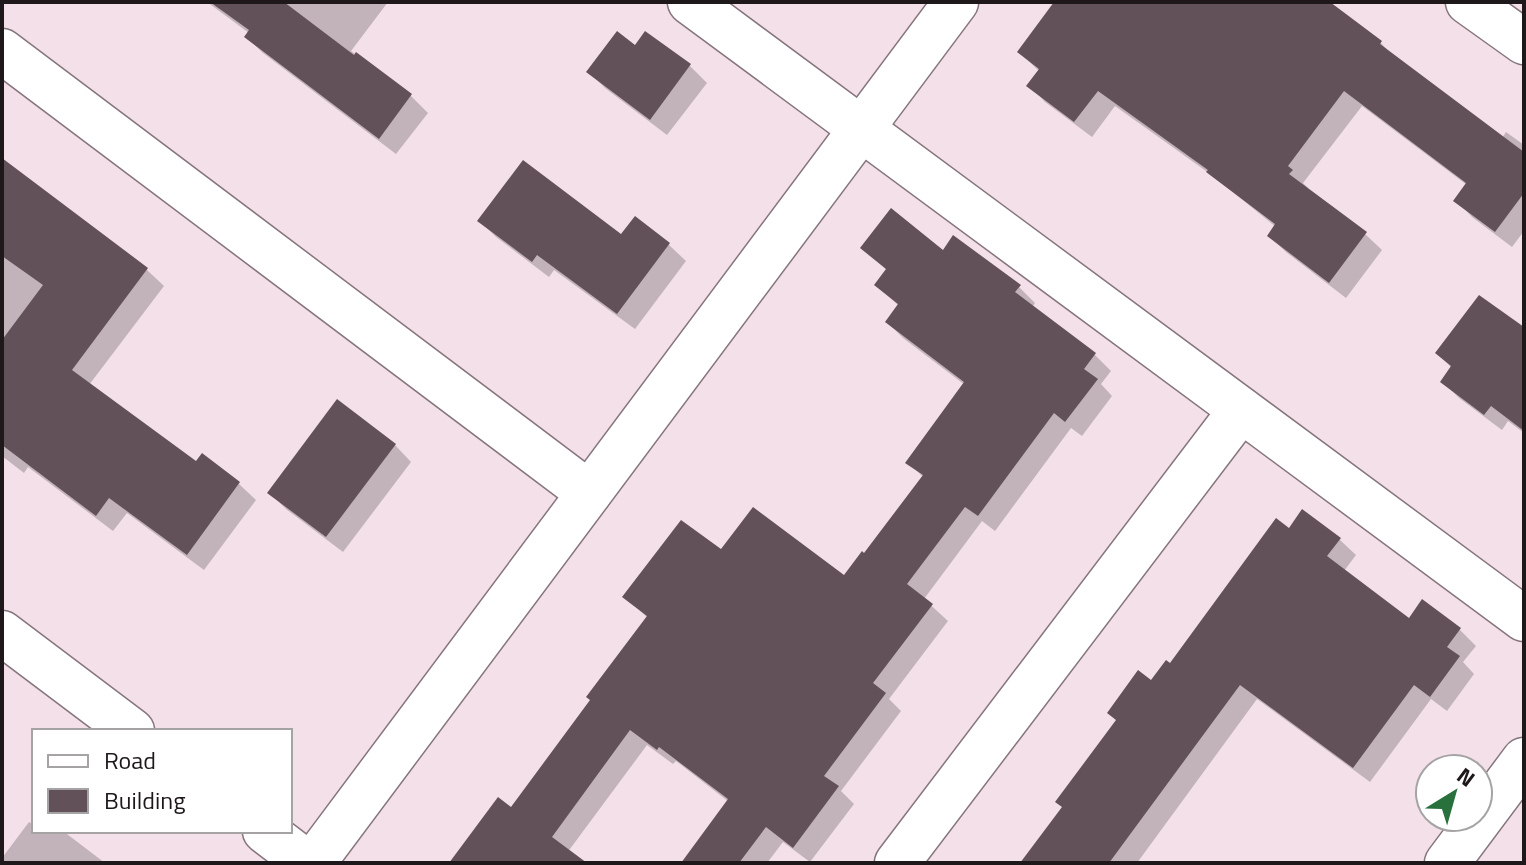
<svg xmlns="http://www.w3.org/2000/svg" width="1526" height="865" viewBox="0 0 1526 865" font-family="'Titillium Web',sans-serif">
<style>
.shadow{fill:#0003}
.building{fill:#625159}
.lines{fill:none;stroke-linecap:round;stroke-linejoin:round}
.minor-casing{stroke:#86757d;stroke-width:47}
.minor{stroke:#fff;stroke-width:44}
</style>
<rect width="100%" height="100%" fill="#f3e0e9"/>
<!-- shadow -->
<g class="shadow">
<path d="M 207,2 L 388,2 L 351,51 L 411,96 L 428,113 L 396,154 L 263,53 L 246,37 L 249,33 Z"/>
<path d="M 1092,2 L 1316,2 L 1381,43 L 1394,57 L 1502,138 L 1506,132 L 1524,145 L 1524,231 L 1512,247 L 1472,217 L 1456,200 L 1467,185 L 1362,106 L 1303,183 L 1308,188 L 1306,189 L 1365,234 L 1382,250 L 1346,298 L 1286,252 L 1269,236 L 1276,227 L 1213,176 L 1115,106 L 1092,137 L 1045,102 L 1029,85 L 1039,71 L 1019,52 Z"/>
<path d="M 646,34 L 690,66 L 707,83 L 667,135 L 605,88 L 589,72 L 635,48 Z"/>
<path d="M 9,166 L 147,270 L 164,286 L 89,385 L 196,464 L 202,456 L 239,484 L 256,500 L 204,570 L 127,513 L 113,531 L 28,467 L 24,473 L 2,456 L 2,174 Z"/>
<path d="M 635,219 L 669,245 L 686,261 L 635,329 L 554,270 L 549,277 L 496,237 L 480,221 L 621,237 Z"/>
<path d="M 863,248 L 943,252 L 1019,287 L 1035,303 L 1032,308 L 1095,355 L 1111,371 L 1101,384 L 1112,396 L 1082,436 L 1071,428 L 995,531 L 982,521 L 924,599 L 948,621 L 889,699 L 901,711 L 841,791 L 854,804 L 810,862 L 783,842 L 767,863 L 683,863 L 729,802 L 676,761 L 673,764 L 647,745 L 567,853 L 576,863 L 454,863 L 512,810 L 592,701 L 648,618 L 625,597 L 721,552 L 844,578 L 865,556 L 924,478 L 908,462 L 965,385 L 903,338 L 887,322 L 899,306 L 876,285 L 887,270 Z"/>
<path d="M 1524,330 L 1524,433 L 1508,421 L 1502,430 L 1459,398 L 1443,382 L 1452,368 L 1437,353 Z"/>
<path d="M 395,445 L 411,462 L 343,552 L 286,509 L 270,493 Z"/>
<path d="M 1289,531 L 1340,540 L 1356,555 L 1344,571 L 1409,620 L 1423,602 L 1460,630 L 1476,646 L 1463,662 L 1474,674 L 1447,711 L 1431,699 L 1370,782 L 1257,699 L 1137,863 L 1023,863 L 1151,682 L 1171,666 Z"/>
<path d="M 29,822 L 34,825 L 34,831 L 46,834 L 48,831 L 63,831 L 105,863 L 2,863 L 2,858 Z"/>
</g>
<!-- building -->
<g class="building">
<path d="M 210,2 L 284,2 L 354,55 L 356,52 L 412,94 L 379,139 L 244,37 L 249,30 Z"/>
<path d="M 1054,2 L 1330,2 L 1382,41 L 1380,44 L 1524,152 L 1524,193 L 1495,232 L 1453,201 L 1466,183 L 1344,91 L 1288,166 L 1293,170 L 1289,174 L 1367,232 L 1329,283 L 1267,236 L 1275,224 L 1206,172 L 1208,170 L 1098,91 L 1074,122 L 1026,86 L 1039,69 L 1017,52 Z"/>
<path d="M 617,31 L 635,45 L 645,31 L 691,64 L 650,120 L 586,72 Z"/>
<path d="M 2,158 L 148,268 L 72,370 L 196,461 L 202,453 L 240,482 L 187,555 L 109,498 L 96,516 L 2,445 L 2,340 L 43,285 L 2,256 Z"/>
<path d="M 523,160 L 621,234 L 635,216 L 670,243 L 617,314 L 537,255 L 532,262 L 477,221 Z"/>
<path d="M 891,208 L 943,250 L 953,235 L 1021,285 L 1015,292 L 1096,353 L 1084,369 L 1098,379 L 1065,422 L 1054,413 L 978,516 L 965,507 L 907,584 L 933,604 L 873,683 L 886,693 L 824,776 L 839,786 L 793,848 L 766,827 L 739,863 L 681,863 L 728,799 L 659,747 L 657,750 L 630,730 L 552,837 L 587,863 L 449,863 L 498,797 L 511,807 L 590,700 L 586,697 L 647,616 L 622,597 L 681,520 L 721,549 L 753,507 L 844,575 L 862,551 L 864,553 L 923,475 L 905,463 L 964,382 L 885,322 L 898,304 L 874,285 L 886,269 L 860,248 Z"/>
<path d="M 1479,295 L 1524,327 L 1524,431 L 1491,406 L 1484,415 L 1440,382 L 1451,366 L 1435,353 Z"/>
<path d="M 337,399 L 396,444 L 326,537 L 267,493 Z"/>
<path d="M 1302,509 L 1341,538 L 1327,556 L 1409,618 L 1422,599 L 1461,628 L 1447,647 L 1460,656 L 1430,697 L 1414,685 L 1353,768 L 1240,685 L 1109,863 L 1020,863 L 1062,807 L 1055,802 L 1116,720 L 1107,713 L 1138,670 L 1151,680 L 1166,660 L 1170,663 L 1276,518 L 1289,528 Z"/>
</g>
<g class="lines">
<!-- minor casing -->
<g class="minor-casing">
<g id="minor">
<path d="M 690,2 L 1524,619"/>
<path d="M 1468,2 L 1524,42"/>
<path d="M 2,51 L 589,493"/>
<path d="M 2,633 L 132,731"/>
<path d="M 265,831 L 307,863"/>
<path d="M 313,863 L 956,2"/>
<path d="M 897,863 L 1241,410"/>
<path d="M 1447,863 L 1524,760"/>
</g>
</g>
<!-- minor -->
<use href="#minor" class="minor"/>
</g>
<!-- border -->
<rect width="1526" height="865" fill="none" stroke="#1e181b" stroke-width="8"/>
<!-- legend -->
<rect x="32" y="729" width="260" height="104" fill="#ffffff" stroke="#a5a3a4" stroke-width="2"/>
<rect x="48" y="755" width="40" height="12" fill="#ffffff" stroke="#a5a3a4" stroke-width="2"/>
<text x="104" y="769" font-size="24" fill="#1e181b">Road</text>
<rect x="48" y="789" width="40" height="24" fill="#625159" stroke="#a5a3a4" stroke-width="2"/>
<text x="104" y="809" font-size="24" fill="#1e181b">Building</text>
<!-- north arrow -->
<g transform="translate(1454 793) rotate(37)"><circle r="38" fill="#ffffff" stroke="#a5a3a4" stroke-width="2"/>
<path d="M0-6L14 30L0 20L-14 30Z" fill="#28703c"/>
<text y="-12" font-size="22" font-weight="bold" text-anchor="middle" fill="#1e181b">N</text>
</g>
</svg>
